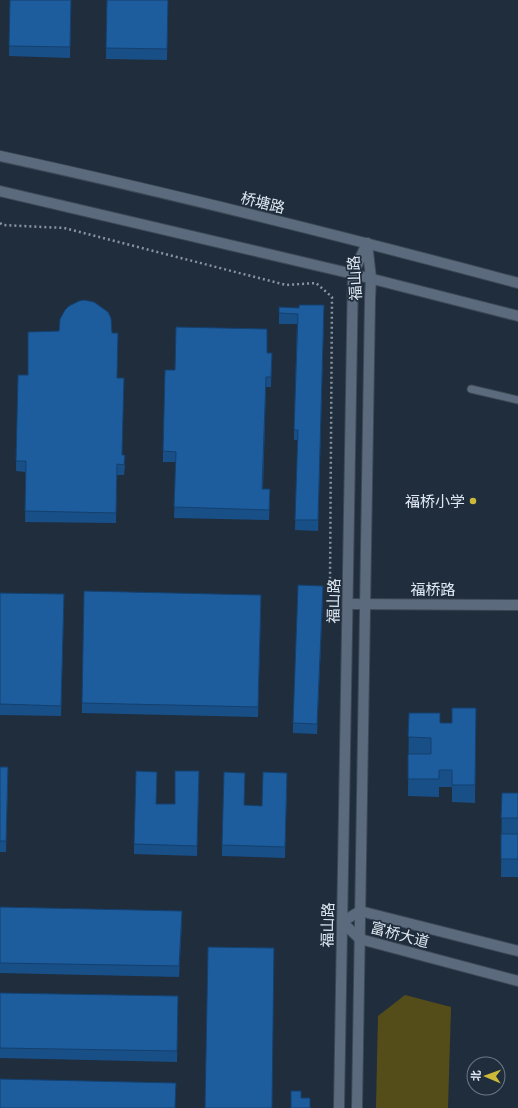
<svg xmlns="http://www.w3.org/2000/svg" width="518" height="1108" viewBox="0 0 518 1108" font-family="Commissioner,'Noto Sans SC',sans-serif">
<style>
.green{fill:#544d1a}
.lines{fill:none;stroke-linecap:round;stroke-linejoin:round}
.lane-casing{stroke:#3d4855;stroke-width:9}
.secondary-casing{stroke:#3d4855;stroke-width:12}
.path{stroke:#8994a0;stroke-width:2.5;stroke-dasharray:2 3;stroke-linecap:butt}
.lane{stroke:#5b6b7d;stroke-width:7}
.secondary{stroke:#5b6b7d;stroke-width:10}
.wall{fill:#194f87}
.shaded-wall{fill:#14406e}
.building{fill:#1d5c9d;stroke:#14406e}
.poi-dot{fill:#cbba39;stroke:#202d3d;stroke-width:1.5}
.labels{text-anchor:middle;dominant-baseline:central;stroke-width:3.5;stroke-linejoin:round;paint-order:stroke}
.street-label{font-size:15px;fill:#e0e9f3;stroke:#202d3d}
.poi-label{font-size:15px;fill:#e0e9f3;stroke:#202d3d;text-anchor:end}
</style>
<rect width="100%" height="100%" fill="#202d3d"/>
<!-- green -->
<path class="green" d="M 405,995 L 451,1007 L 448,1108 L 376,1108 L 378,1016 Z"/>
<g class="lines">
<!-- lane casing -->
<g class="lane-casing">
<path id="lane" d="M 471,389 L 518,400"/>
</g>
<!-- secondary casing -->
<g class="secondary-casing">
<g id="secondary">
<path d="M 0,156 C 174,194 346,237 518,283"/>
<path d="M 0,191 L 353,274 L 518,316"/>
<path d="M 348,604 L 518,605"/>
<path d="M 518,951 L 360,911 L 342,922 L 360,939 L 518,981"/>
<path d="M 339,1108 L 353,274 L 367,243"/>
<path d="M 357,1108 L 370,299 L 371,278 L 367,243"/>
</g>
</g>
<!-- path -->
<path class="path" d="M 0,223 L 3,225 L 64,228 L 286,285 L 316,283 L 332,297 L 330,584"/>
<!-- lane -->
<use href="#lane" class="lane"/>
<!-- secondary -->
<use href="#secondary" class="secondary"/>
</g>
<!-- wall -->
<g class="wall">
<path d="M 10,0 L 71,0 L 70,58 L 9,56 Z"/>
<path d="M 107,0 L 168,0 L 167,60 L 106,59 Z"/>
<path d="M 279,307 L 324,316 L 318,531 L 295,530 L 298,440 L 294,440 L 294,430 L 297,324 L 279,324 Z"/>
<path d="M 59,331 L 112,333 L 117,378 L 122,455 L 125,466 L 124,475 L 117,475 L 116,523 L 25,522 L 26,472 L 16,471 L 18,375 L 28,375 Z"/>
<path d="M 267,353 L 272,353 L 271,387 L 266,387 L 263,489 L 270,500 L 269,520 L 174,518 L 176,462 L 163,462 L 163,451 L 175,370 Z"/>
<path d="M 0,593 L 64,605 L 61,716 L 0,715 Z"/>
<path d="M 323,597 L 317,734 L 293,733 L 293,723 Z"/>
<path d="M 261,606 L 258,717 L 82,713 L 82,703 Z"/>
<path d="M 476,708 L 475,803 L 452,802 L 452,787 L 439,787 L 439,797 L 408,796 L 409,713 L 440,723 L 452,723 Z"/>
<path d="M 0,767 L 8,778 L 6,852 L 0,852 Z"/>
<path d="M 199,782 L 197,856 L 134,854 L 134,844 L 157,804 L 175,804 Z"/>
<path d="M 287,783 L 285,858 L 222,856 L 222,845 L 244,805 L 262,806 Z"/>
<path d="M 502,793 L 518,793 L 518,877 L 501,877 Z"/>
<path d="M 0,907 L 182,921 L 179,977 L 0,973 Z"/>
<path d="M 0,993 L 178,996 L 177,1062 L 0,1058 Z"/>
</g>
<!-- shaded-wall -->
<g class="shaded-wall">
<path d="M 324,305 L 324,316 L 318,531 L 318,520 Z"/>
<path d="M 323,586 L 323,597 L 317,734 L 317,724 Z"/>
<path d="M 182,911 L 182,921 L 179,977 L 179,966 Z"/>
</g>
<!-- building -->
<g class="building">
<path d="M 10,0 L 71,0 L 70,47 L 9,46 Z"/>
<path d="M 107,0 L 168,0 L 167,49 L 106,48 Z"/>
<path d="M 84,300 L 94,302 L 108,312 L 111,318 L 112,333 L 118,333 L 117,378 L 124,378 L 122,455 L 125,455 L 124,465 L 117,464 L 116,513 L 25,511 L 26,461 L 16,461 L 18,375 L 28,375 L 28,332 L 59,331 L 60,319 L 65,310 L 69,306 L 79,301 Z"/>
<path d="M 299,305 L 324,305 L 318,520 L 295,520 L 298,430 L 294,430 L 298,314 L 279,313 L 279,307 L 299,308 Z"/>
<path d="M 176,327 L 267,329 L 267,353 L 272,353 L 271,377 L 266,377 L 262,489 L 270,489 L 269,510 L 174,507 L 176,452 L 163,451 L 165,370 L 175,370 Z"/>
<path d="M 298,585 L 323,586 L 317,724 L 293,723 Z"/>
<path d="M 84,591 L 261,595 L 258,707 L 82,703 Z"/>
<path d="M 0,593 L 64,594 L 61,706 L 0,704 Z"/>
<path d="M 452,708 L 476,708 L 475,785 L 452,785 L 452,770 L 439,770 L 439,779 L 408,779 L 408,754 L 431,754 L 431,738 L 408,737 L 409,713 L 440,713 L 440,723 L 452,723 Z"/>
<path d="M 0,767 L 8,767 L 6,841 L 0,841 Z"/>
<path d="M 136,771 L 157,772 L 156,804 L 175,804 L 175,771 L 199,771 L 197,846 L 134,844 Z"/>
<path d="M 224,772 L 245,773 L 244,805 L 262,806 L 263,772 L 287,773 L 285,847 L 222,845 Z"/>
<path d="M 502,793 L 518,793 L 518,818 L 501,818 Z"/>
<rect x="501" y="834" width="17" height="25"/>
<path d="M 0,907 L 182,911 L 179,966 L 0,963 Z"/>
<path d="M 208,947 L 274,948 L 272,1108 L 205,1108 Z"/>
<path d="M 0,993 L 178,996 L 177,1051 L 0,1048 Z"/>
<path d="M 0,1079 L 176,1083 L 175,1108 L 0,1108 Z"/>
<path d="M 291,1091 L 301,1091 L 301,1098 L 310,1098 L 310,1108 L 291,1108 Z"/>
</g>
<!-- markers -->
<circle class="poi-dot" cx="473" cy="501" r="4"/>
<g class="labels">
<!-- street labels -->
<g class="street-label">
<text transform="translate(263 202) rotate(14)">桥塘路</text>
<text transform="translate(354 278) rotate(-93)">福山路</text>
<text x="433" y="589">福桥路</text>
<text transform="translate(333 601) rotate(-89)">福山路</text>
<text transform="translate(327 925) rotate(-89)">福山路</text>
<text transform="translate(400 934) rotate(15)">富桥大道</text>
</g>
<!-- poi labels -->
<g class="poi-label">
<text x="465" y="501">福桥小学</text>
</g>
</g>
<!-- north arrow -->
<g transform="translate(486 1076) rotate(272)"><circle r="19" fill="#202d3d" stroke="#6d7886"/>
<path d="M0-3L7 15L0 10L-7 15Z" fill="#cbba39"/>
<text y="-6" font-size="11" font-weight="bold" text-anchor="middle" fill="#e0e9f3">北</text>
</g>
</svg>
